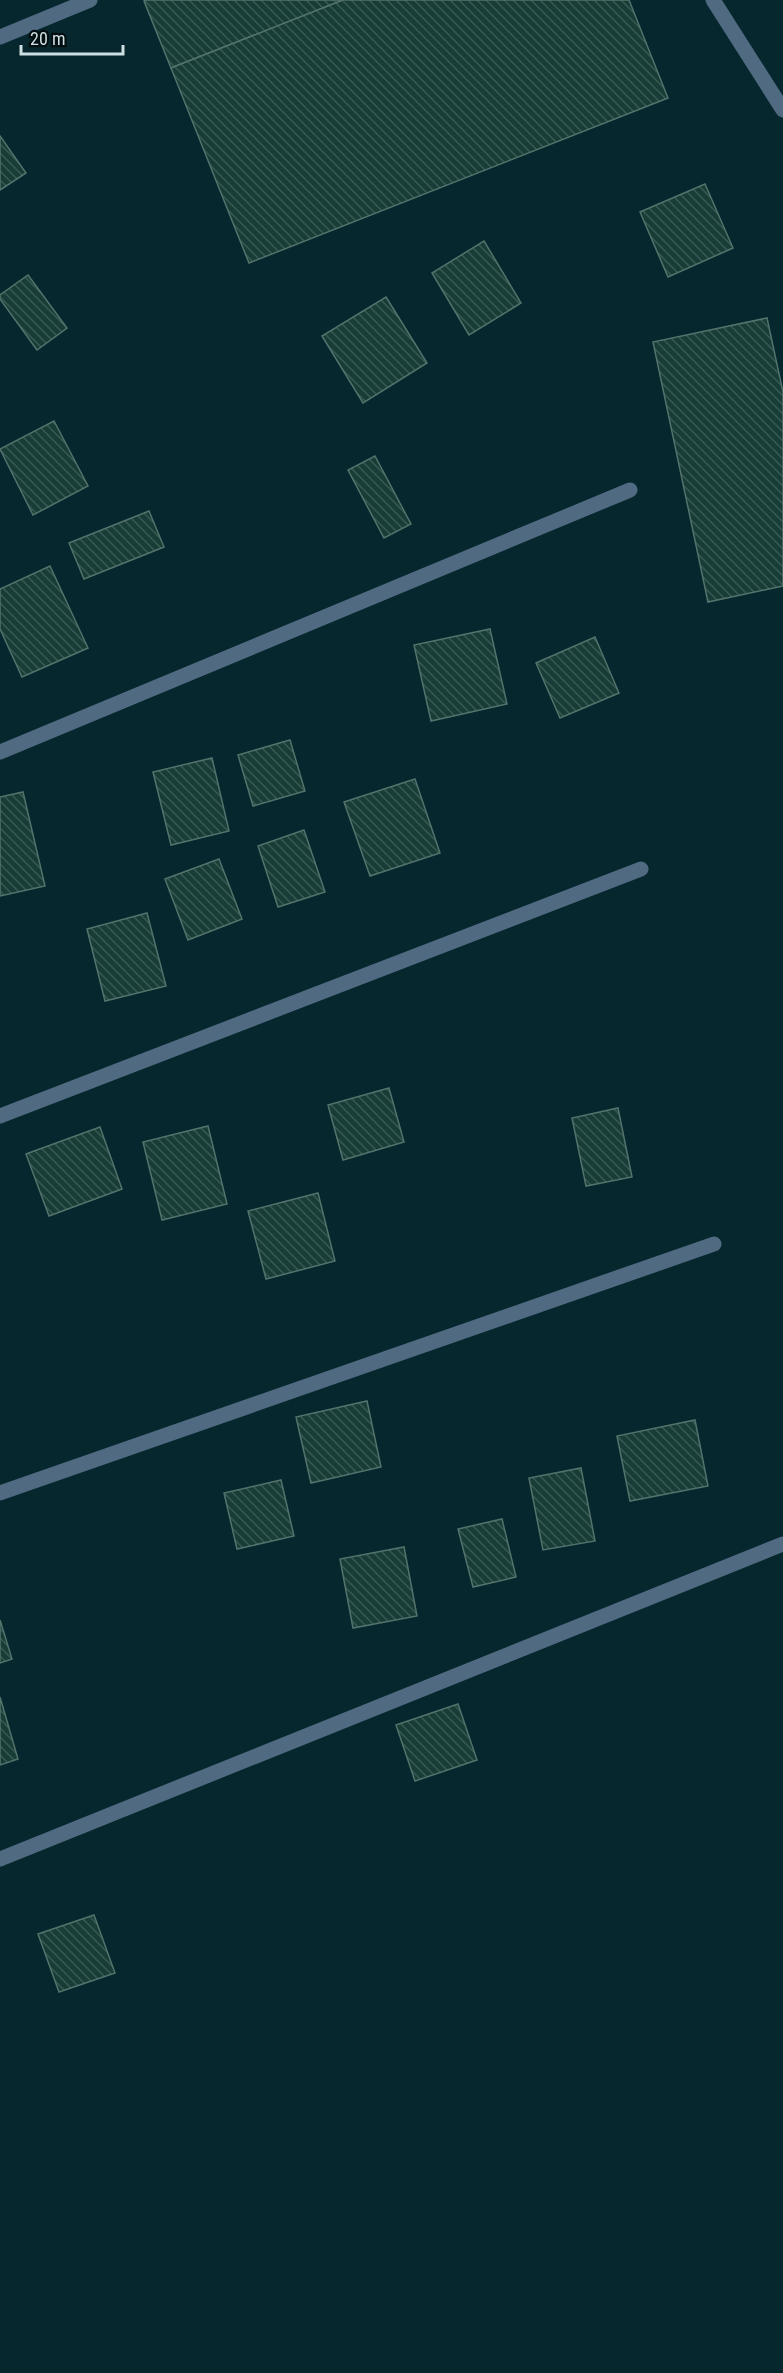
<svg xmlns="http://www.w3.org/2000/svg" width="783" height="2373" viewBox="0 0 783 2373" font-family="'Roboto Condensed',sans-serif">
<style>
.building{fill:url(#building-back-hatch);stroke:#53736c;stroke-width:1.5}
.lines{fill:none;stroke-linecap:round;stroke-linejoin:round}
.minor{stroke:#506a82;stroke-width:15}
</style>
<defs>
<pattern id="building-back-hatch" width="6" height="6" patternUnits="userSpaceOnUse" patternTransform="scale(1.5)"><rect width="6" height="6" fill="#183d36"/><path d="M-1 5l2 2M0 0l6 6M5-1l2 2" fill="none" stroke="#385953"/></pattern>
</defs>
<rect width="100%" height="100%" fill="#06272d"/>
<!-- building -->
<g class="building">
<path d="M 146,0 L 343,0 L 171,68 L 144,1 Z"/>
<path d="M 343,0 L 629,0 L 668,98 L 249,263 L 171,68 Z"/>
<path d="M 0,136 L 26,173 L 0,190 Z"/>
<path d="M 705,184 L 733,248 L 668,277 L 640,212 Z"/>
<path d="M 484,241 L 521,303 L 469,335 L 432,273 Z"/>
<path d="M 28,275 L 67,328 L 37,350 L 0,299 L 0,295 Z"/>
<path d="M 386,297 L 427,363 L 363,403 L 322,336 Z"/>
<path d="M 767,318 L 783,392 L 783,586 L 708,602 L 653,342 Z"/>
<path d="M 54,421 L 88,486 L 33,515 L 0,449 Z"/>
<path d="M 375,456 L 411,524 L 384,538 L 348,470 Z"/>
<path d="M 149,511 L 164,547 L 84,579 L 69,543 Z"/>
<path d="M 50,566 L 88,648 L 22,677 L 0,629 L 0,589 Z"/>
<path d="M 490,629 L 507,704 L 431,721 L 414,645 Z"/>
<path d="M 595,637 L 619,693 L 560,718 L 536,663 Z"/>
<path d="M 290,740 L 305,791 L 253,806 L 238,755 Z"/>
<path d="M 212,758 L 229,831 L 171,845 L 153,772 Z"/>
<path d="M 415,779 L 440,853 L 370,876 L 344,802 Z"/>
<path d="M 23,792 L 45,886 L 0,896 L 0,797 Z"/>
<path d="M 304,830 L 325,892 L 278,907 L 258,846 Z"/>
<path d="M 219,859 L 242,919 L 188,940 L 165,879 Z"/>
<path d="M 147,913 L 166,986 L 105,1001 L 87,929 Z"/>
<path d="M 389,1088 L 404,1142 L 343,1160 L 328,1105 Z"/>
<path d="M 618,1108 L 632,1177 L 586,1186 L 572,1118 Z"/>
<path d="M 208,1126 L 227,1204 L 162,1220 L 143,1142 Z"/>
<path d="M 100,1127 L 122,1189 L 49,1216 L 26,1154 Z"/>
<path d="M 318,1193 L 335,1261 L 266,1279 L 248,1211 Z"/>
<path d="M 367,1401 L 381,1467 L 311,1483 L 296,1417 Z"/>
<path d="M 695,1420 L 708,1486 L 630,1501 L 617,1436 Z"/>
<path d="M 581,1468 L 595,1541 L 543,1550 L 529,1478 Z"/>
<path d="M 281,1480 L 294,1536 L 237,1549 L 224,1493 Z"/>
<path d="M 502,1519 L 516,1577 L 473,1587 L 458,1529 Z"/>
<path d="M 404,1547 L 417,1616 L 353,1628 L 340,1559 Z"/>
<path d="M 0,1620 L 12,1659 L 0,1663 Z"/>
<path d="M 0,1697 L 18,1759 L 0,1765 Z"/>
<path d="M 458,1704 L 477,1760 L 415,1781 L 396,1725 Z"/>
<path d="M 94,1915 L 115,1973 L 59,1992 L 38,1934 Z"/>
</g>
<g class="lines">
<!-- minor -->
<g class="minor">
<path d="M 713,0 L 783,110"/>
<path d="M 0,37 L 90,0"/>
<path d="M 0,752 L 630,490"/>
<path d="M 0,1116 L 641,869"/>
<path d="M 0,1493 L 714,1244"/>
<path d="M 0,1859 L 783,1544"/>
</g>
</g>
<!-- scale -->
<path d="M21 45v9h102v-9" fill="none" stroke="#cedfe3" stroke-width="3"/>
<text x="30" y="45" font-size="18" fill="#cedfe3" stroke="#030e11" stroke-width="4.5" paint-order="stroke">20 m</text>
</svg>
